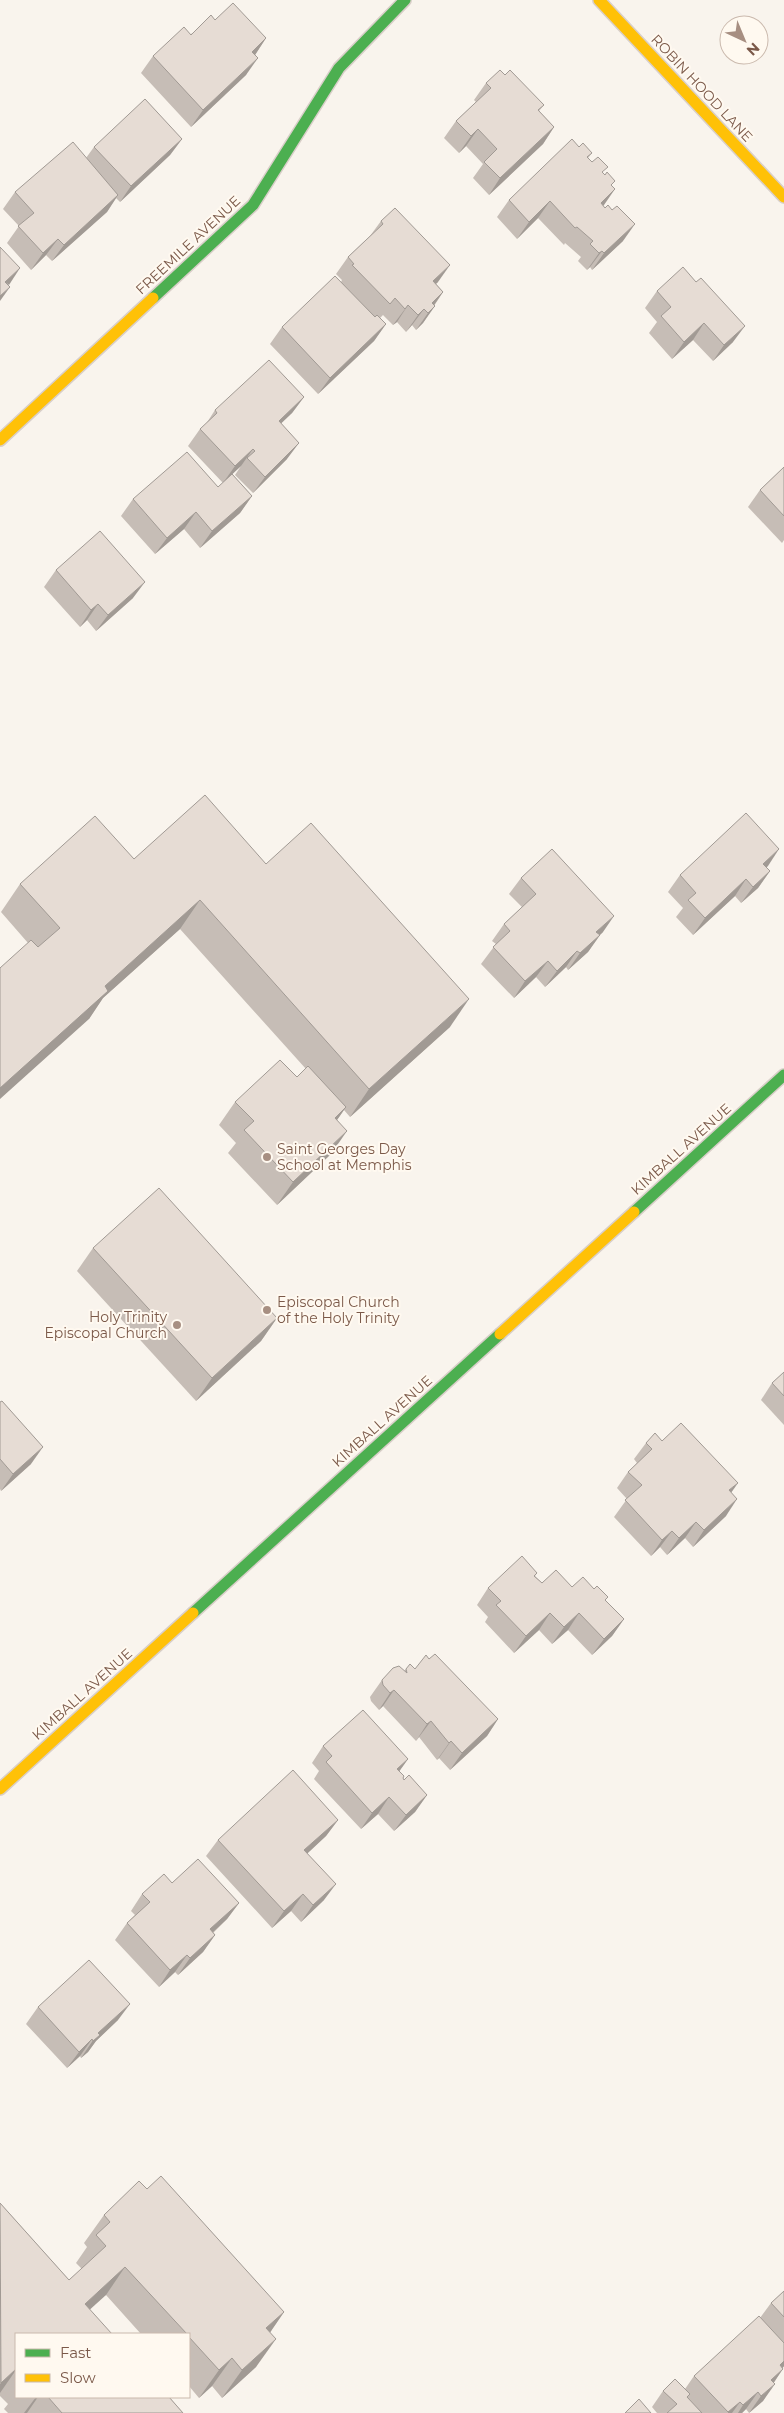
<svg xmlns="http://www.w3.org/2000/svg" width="784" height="2413" viewBox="0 0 784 2413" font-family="Montserrat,sans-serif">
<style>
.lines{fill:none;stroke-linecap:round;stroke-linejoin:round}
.fast-casing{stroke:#d9cfc9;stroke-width:14}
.slow-casing{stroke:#d9cfc9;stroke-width:14}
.fast{stroke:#4caf50;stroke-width:11}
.slow{stroke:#ffc107;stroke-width:11}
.wall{fill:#c6bdb6}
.shaded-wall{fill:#a19a94}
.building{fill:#e6dcd4;stroke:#a19a94}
.poi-dot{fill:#a78f82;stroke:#fff9f0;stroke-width:2}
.labels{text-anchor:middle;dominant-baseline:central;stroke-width:4;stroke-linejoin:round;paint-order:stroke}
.street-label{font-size:14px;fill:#7b5949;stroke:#fff9f0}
.poi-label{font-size:14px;fill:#7b5949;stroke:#fff9f0;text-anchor:start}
</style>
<rect width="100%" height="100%" fill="#f9f4ed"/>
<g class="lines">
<!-- fast casing -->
<g class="fast-casing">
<g id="fast">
<path d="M 153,298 L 253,205 L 339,68 L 405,0"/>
<path d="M 634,1212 L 784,1075"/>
<path d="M 193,1613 L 500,1334"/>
</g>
</g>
<!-- slow casing -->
<g class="slow-casing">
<g id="slow">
<path d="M 599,0 L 784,197"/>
<path d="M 0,440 L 153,298"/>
<path d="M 500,1334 L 634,1212"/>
<path d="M 0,1789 L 193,1613"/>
</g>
</g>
<!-- fast -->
<use href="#fast" class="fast"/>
<!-- slow -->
<use href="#slow" class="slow"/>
</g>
<!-- wall -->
<g class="wall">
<path d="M 215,20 L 266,38 L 255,55 L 246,75 L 191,127 L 141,73 L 153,56 Z"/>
<path d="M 505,75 L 544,105 L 539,111 L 554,127 L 543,144 L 489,195 L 473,178 L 483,164 L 466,146 L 459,153 L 444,138 L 456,121 L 476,102 L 474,100 L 486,83 Z"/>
<path d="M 182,139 L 170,155 L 120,202 L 116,198 L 107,212 L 52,261 L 46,255 L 31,270 L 7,243 L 19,226 L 3,209 L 15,192 L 86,158 L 94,147 Z"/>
<path d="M 579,147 L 592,153 L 588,158 L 603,173 L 612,185 L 603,206 L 623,241 L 592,270 L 590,267 L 587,270 L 578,261 L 581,257 L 565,243 L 564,245 L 538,218 L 517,239 L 497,217 L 509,200 Z"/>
<path d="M 381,221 L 438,282 L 436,284 L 443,292 L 423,323 L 416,330 L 412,325 L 406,332 L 397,322 L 393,325 L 383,315 L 380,318 L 386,324 L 374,341 L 318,394 L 270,344 L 282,327 L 341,282 L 342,280 L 336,274 L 348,257 L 370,236 Z"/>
<path d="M 657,291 L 733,342 L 713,361 L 693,340 L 672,359 L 649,333 L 657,322 L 645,308 Z"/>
<path d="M 304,397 L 292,413 L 281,423 L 287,459 L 253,493 L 235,475 L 241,466 L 232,474 L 252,496 L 240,513 L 200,548 L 184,529 L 155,554 L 121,516 L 133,499 L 218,487 L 223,483 L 188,446 L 200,429 L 206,424 L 215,410 Z"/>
<path d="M 784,467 L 784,540 L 782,543 L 748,507 L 760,490 Z"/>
<path d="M 56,570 L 133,598 L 96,631 L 87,620 L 80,627 L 44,587 Z"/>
<path d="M 134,859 L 266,864 L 450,1027 L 350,1117 L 344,1110 L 337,1120 L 331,1154 L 277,1205 L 228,1153 L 236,1143 L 219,1125 L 235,1102 L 297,1077 L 306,1069 L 180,929 L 103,998 L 89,1019 L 28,943 L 1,912 L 20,884 Z"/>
<path d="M 768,866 L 766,867 L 770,871 L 758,888 L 741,903 L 735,896 L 693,935 L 676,917 L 683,908 L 668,892 L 680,875 Z"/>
<path d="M 521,878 L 603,932 L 600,935 L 588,952 L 568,970 L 566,967 L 545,987 L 536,977 L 514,998 L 481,964 L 496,944 L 492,941 L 504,924 L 522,907 L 509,894 Z"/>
<path d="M 93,1248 L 277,1318 L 261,1341 L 196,1401 L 77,1271 Z"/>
<path d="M 784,1372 L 784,1425 L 761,1400 L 772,1383 Z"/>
<path d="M 0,1402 L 31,1464 L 1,1491 L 0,1489 Z"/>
<path d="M 662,1441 L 731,1493 L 726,1516 L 693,1547 L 685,1538 L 667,1555 L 660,1547 L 651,1556 L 614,1517 L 627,1499 L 617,1488 L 628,1472 L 637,1463 L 634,1459 L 646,1443 Z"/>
<path d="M 537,1573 L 535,1576 L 542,1583 L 572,1587 L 606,1601 L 624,1619 L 612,1636 L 592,1655 L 568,1630 L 552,1644 L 539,1630 L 514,1653 L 485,1622 L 488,1617 L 477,1605 L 488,1588 Z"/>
<path d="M 429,1659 L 498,1719 L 487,1736 L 450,1770 L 439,1758 L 437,1760 L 419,1737 L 416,1741 L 383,1706 L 379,1710 L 371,1701 L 370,1697 L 382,1680 L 404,1671 L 406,1669 L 415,1669 Z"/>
<path d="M 323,1746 L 408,1759 L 399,1771 L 404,1776 L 403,1779 L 427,1795 L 415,1812 L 394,1831 L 378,1814 L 361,1829 L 314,1779 L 319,1771 L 312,1763 Z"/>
<path d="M 338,1820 L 326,1836 L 307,1853 L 324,1900 L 301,1922 L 291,1911 L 272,1928 L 206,1856 L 218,1840 Z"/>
<path d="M 172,1883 L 239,1903 L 227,1919 L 213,1933 L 215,1935 L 203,1952 L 178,1975 L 175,1972 L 159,1987 L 115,1940 L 127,1923 L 135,1915 L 131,1911 L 142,1894 Z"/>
<path d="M 38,2007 L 118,2020 L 96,2041 L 88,2052 L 81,2058 L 80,2056 L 67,2068 L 26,2024 Z"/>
<path d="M 147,2189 L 284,2312 L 270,2332 L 256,2367 L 222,2398 L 212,2386 L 199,2398 L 189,2386 L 189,2334 L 141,2334 L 106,2295 L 16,2334 L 16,2397 L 169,2397 L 183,2413 L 8,2413 L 4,2409 L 8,2404 L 0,2396 L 0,2203 L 69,2280 L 82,2269 L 76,2263 L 87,2247 L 84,2243 L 104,2215 Z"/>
<path d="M 784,2291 L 784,2366 L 763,2401 L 749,2413 L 746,2409 L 742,2413 L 657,2413 L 652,2407 L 663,2391 L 685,2389 L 694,2376 L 760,2318 L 771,2303 Z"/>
</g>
<!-- shaded-wall -->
<g class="shaded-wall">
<path d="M 266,38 L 255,55 L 252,52 Z"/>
<path d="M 258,58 L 246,75 L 191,127 L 203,110 Z"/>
<path d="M 554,127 L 543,144 L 489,195 L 500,178 Z"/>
<path d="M 478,129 L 466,146 L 459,153 L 471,136 Z"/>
<path d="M 182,139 L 170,155 L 120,202 L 131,186 Z"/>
<path d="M 615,189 L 604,205 L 589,220 L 601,203 Z"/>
<path d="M 118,195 L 107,212 L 52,261 L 64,245 Z"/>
<path d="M 550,201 L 538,218 L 517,239 L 529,222 Z"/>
<path d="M 635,224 L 623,241 L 592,270 L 604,253 Z"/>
<path d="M 58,239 L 46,255 L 31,270 L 43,253 Z"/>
<path d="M 602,251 L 590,267 L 587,270 L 599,253 Z"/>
<path d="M 450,265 L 438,282 L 421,297 L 433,281 Z"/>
<path d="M 20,268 L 9,285 L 5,282 Z"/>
<path d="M 10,287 L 0,301 L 0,296 Z"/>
<path d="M 443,292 L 432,308 L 432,303 Z"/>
<path d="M 408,305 L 397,322 L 393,325 Z"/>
<path d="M 435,306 L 423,323 L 416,330 L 428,313 Z"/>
<path d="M 424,309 L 412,325 L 406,332 L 418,315 Z"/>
<path d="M 704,323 L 693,340 L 672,359 L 684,342 Z"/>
<path d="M 386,324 L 374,341 L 318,394 L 330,378 Z"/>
<path d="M 745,326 L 733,342 L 713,361 L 724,345 Z"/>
<path d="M 304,397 L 292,413 L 267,437 L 279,421 Z"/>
<path d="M 299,443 L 287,459 L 253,493 L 265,477 Z"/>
<path d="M 253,449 L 241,466 L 223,483 L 235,466 Z"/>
<path d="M 252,496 L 240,513 L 200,548 L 212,531 Z"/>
<path d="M 196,512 L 184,529 L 155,554 L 167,538 Z"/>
<path d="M 145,582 L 133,598 L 96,631 L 108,615 Z"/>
<path d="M 98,604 L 87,620 L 80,627 L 91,610 Z"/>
<path d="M 779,849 L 768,866 L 751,881 L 763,864 Z"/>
<path d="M 770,871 L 758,888 L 741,903 L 753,887 Z"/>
<path d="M 746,879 L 735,896 L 693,935 L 705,918 Z"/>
<path d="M 200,900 L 180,929 L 103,998 L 89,1019 L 0,1099 L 0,1088 L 105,986 Z"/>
<path d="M 614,916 L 603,932 L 585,949 L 596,932 Z"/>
<path d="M 600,935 L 588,952 L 568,970 L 580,953 Z"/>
<path d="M 577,951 L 566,967 L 545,987 L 557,971 Z"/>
<path d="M 548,961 L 536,977 L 514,998 L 525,981 Z"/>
<path d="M 469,999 L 450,1027 L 350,1117 L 369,1089 Z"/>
<path d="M 346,1107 L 330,1130 L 335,1118 Z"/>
<path d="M 347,1131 L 331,1154 L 277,1205 L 293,1182 Z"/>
<path d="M 277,1318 L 261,1341 L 196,1401 L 212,1378 Z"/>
<path d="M 43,1447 L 31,1464 L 1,1491 L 13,1474 Z"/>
<path d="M 738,1483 L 726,1500 L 729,1490 Z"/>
<path d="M 737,1499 L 726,1516 L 693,1547 L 704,1530 Z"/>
<path d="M 696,1522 L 685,1538 L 667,1555 L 679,1538 Z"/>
<path d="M 672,1531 L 660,1547 L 651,1556 L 662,1540 Z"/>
<path d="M 550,1613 L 539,1630 L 514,1653 L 526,1636 Z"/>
<path d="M 579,1613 L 568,1630 L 552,1644 L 564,1627 Z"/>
<path d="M 624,1619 L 612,1636 L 592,1655 L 604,1639 Z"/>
<path d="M 394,1690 L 383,1706 L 379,1710 L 390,1693 Z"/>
<path d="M 498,1719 L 487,1736 L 450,1770 L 462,1753 Z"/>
<path d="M 431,1721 L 416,1741 L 427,1724 Z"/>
<path d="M 451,1741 L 439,1758 L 437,1760 L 449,1743 Z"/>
<path d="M 408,1759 L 396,1776 L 397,1769 Z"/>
<path d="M 427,1795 L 415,1812 L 394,1831 L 406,1815 Z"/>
<path d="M 389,1797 L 378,1814 L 361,1829 L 372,1813 Z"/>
<path d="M 338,1820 L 326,1836 L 293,1867 L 304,1850 Z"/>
<path d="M 336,1884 L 324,1900 L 301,1922 L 313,1905 Z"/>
<path d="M 303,1894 L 291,1911 L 272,1928 L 284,1911 Z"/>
<path d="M 239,1903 L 227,1919 L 198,1946 L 210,1929 Z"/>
<path d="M 215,1935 L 203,1952 L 178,1975 L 190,1958 Z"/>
<path d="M 187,1955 L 175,1972 L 159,1987 L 170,1970 Z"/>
<path d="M 130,2004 L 118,2020 L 96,2041 L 88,2052 L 81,2058 L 98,2033 Z"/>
<path d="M 92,2039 L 80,2056 L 67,2068 L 79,2052 Z"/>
<path d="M 125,2267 L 106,2295 L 65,2332 L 85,2304 Z"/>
<path d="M 284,2312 L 265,2340 L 266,2328 Z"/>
<path d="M 276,2339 L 256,2367 L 222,2398 L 242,2370 Z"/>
<path d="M 232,2358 L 212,2386 L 199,2398 L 219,2370 Z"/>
<path d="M 784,2361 L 784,2366 L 781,2370 L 780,2365 Z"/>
<path d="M 16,2369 L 16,2370 L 0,2393 L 0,2384 Z"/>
<path d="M 783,2369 L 772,2385 L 760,2397 L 771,2380 Z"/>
<path d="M 775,2384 L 763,2401 L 749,2413 L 761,2396 Z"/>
<path d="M 758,2392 L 746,2409 L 742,2413 L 738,2413 L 743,2405 Z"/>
<path d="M 36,2397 L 38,2397 L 27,2413 L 24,2413 Z"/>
<path d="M 740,2402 L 732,2413 L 728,2413 L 728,2412 Z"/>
</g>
<!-- building -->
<g class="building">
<path d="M 233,3 L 266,38 L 252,52 L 258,58 L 203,110 L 153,56 L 184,27 L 191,35 L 211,15 L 215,20 Z"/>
<path d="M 500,70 L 505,75 L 510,70 L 544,105 L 538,110 L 554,127 L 500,178 L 484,162 L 497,149 L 478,129 L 471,136 L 456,121 L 491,88 L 486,83 Z"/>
<path d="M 145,99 L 182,139 L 131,186 L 94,147 Z"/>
<path d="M 572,139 L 579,147 L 583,143 L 592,153 L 587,157 L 592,162 L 598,157 L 608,167 L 602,172 L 605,175 L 607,172 L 615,181 L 611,185 L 615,189 L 601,203 L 605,208 L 608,205 L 612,210 L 617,206 L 635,224 L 604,253 L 602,251 L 599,253 L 590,244 L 593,241 L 577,227 L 575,228 L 550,201 L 529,222 L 509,200 Z"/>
<path d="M 73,142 L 118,195 L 64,245 L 58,239 L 43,253 L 18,226 L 34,213 L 15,192 Z"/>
<path d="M 395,208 L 450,265 L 433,281 L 443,292 L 432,303 L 435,306 L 428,313 L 424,309 L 418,315 L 408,305 L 405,309 L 395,298 L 390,304 L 352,265 L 354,264 L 348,257 L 383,224 L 381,221 Z"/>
<path d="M 0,247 L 20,268 L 5,282 L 10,287 L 0,296 Z"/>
<path d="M 683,267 L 696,282 L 701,278 L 745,326 L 724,345 L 704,323 L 684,342 L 661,316 L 671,307 L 657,291 Z"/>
<path d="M 335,276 L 375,317 L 377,315 L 386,324 L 330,378 L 282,327 Z"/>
<path d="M 269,360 L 304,397 L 279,421 L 299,443 L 265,477 L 247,458 L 255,451 L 253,449 L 235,466 L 200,429 L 217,413 L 215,410 Z"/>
<path d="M 187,452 L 218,487 L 232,474 L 252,496 L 212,531 L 196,512 L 167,538 L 133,499 Z"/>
<path d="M 784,467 L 784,516 L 760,490 Z"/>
<path d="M 100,531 L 145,582 L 108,615 L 98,604 L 91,610 L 56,570 Z"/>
<path d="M 205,795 L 266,864 L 311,823 L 469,999 L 369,1089 L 200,900 L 105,986 L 108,991 L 0,1088 L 0,968 L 31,940 L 38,947 L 60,928 L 20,884 L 95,816 L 134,859 Z"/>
<path d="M 746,813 L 779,849 L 763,864 L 770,871 L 753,887 L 746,879 L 705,918 L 688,900 L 696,893 L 680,875 Z"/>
<path d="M 552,849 L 614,916 L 596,932 L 600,935 L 580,953 L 577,951 L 557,971 L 548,961 L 525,981 L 493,947 L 510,931 L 504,924 L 536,894 L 521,878 Z"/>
<path d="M 280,1060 L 297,1077 L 308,1066 L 346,1107 L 335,1118 L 347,1131 L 293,1182 L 244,1130 L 254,1121 L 235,1102 Z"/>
<path d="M 159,1188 L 277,1318 L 212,1378 L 93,1248 Z"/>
<path d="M 784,1372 L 784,1396 L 772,1383 Z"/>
<path d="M 2,1401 L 43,1447 L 13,1474 L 0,1459 L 0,1402 Z"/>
<path d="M 681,1423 L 738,1483 L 729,1490 L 737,1499 L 704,1530 L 696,1522 L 679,1538 L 672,1531 L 662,1540 L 625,1500 L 642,1485 L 628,1472 L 652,1449 L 646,1443 L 655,1433 L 662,1441 Z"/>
<path d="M 522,1556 L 537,1573 L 534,1576 L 542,1583 L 556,1570 L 572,1587 L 583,1577 L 594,1589 L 597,1586 L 608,1597 L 605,1600 L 624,1619 L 604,1639 L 579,1613 L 564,1627 L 550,1613 L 526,1636 L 496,1605 L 501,1601 L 488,1588 Z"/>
<path d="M 435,1654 L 498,1719 L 462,1753 L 451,1741 L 449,1743 L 431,1721 L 427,1724 L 394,1690 L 390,1693 L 383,1685 L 382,1680 L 393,1668 L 399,1666 L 407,1673 L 406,1669 L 410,1664 L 415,1669 L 426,1655 L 429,1659 Z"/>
<path d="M 363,1710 L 408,1759 L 397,1769 L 404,1776 L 403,1778 L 404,1780 L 409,1775 L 427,1795 L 406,1815 L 389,1797 L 372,1813 L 326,1762 L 332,1756 L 323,1746 Z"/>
<path d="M 293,1770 L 338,1820 L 304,1850 L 336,1884 L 313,1905 L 303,1894 L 284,1911 L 218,1840 Z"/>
<path d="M 198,1859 L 239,1903 L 210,1929 L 215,1935 L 190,1958 L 187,1955 L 170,1970 L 127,1923 L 150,1902 L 142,1894 L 164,1874 L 172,1883 Z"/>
<path d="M 89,1960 L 130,2004 L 98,2033 L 100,2035 L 93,2041 L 92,2039 L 79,2052 L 38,2007 Z"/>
<path d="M 161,2176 L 284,2312 L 266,2328 L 276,2339 L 242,2370 L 232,2358 L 219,2370 L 189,2337 L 189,2334 L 187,2334 L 125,2267 L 85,2304 L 112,2334 L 16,2334 L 16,2369 L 1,2383 L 0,2203 L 69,2280 L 106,2246 L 96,2235 L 110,2222 L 104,2215 L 139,2181 L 147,2189 Z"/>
<path d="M 784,2291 L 784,2317 L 771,2303 Z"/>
<path d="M 759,2316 L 784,2343 L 784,2361 L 780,2365 L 783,2369 L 771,2380 L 775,2384 L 761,2396 L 758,2392 L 743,2405 L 740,2402 L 728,2412 L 694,2376 Z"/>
<path d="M 675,2379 L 690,2394 L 687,2397 L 702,2413 L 667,2413 L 677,2404 L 663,2391 Z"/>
<path d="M 48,2397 L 169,2397 L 183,2413 L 62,2413 Z"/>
<path d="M 639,2399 L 651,2413 L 625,2413 Z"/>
</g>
<!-- markers -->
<g class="poi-dot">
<circle cx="267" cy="1157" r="5"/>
<circle cx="267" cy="1310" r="5"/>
<circle cx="177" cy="1325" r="5"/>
</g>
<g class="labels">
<!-- street labels -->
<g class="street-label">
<text transform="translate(702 88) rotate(47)">ROBIN HOOD LANE</text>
<text transform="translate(188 245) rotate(-43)">FREEMILE AVENUE</text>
<text transform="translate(681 1149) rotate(-42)">KIMBALL AVENUE</text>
<text transform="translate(382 1421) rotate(-42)">KIMBALL AVENUE</text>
<text transform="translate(82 1694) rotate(-42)">KIMBALL AVENUE</text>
</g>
<!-- poi labels -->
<g class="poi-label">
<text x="277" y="1149">Saint Georges Day<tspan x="277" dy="16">School at Memphis</tspan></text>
<text x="277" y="1302">Episcopal Church<tspan x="277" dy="16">of the Holy Trinity</tspan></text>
<text x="167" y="1317" text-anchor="end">Holy Trinity<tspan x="167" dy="16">Episcopal Church</tspan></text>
</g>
</g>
<!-- legend -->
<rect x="15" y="2333" width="175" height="65" fill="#fff9f0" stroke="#cab9ad"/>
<rect x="25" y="2349" width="25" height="8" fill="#4caf50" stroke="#cab9ad"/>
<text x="60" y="2358" font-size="15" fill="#7b5949">Fast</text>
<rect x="25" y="2374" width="25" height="8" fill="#ffc107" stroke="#cab9ad"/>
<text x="60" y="2383" font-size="15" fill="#7b5949">Slow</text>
<!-- north arrow -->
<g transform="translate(744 40) rotate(136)"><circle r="24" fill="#fff9f0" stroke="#cab9ad"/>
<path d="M0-4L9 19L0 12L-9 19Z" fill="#a78f82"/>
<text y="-8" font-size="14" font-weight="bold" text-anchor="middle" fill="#7b5949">N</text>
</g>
</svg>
